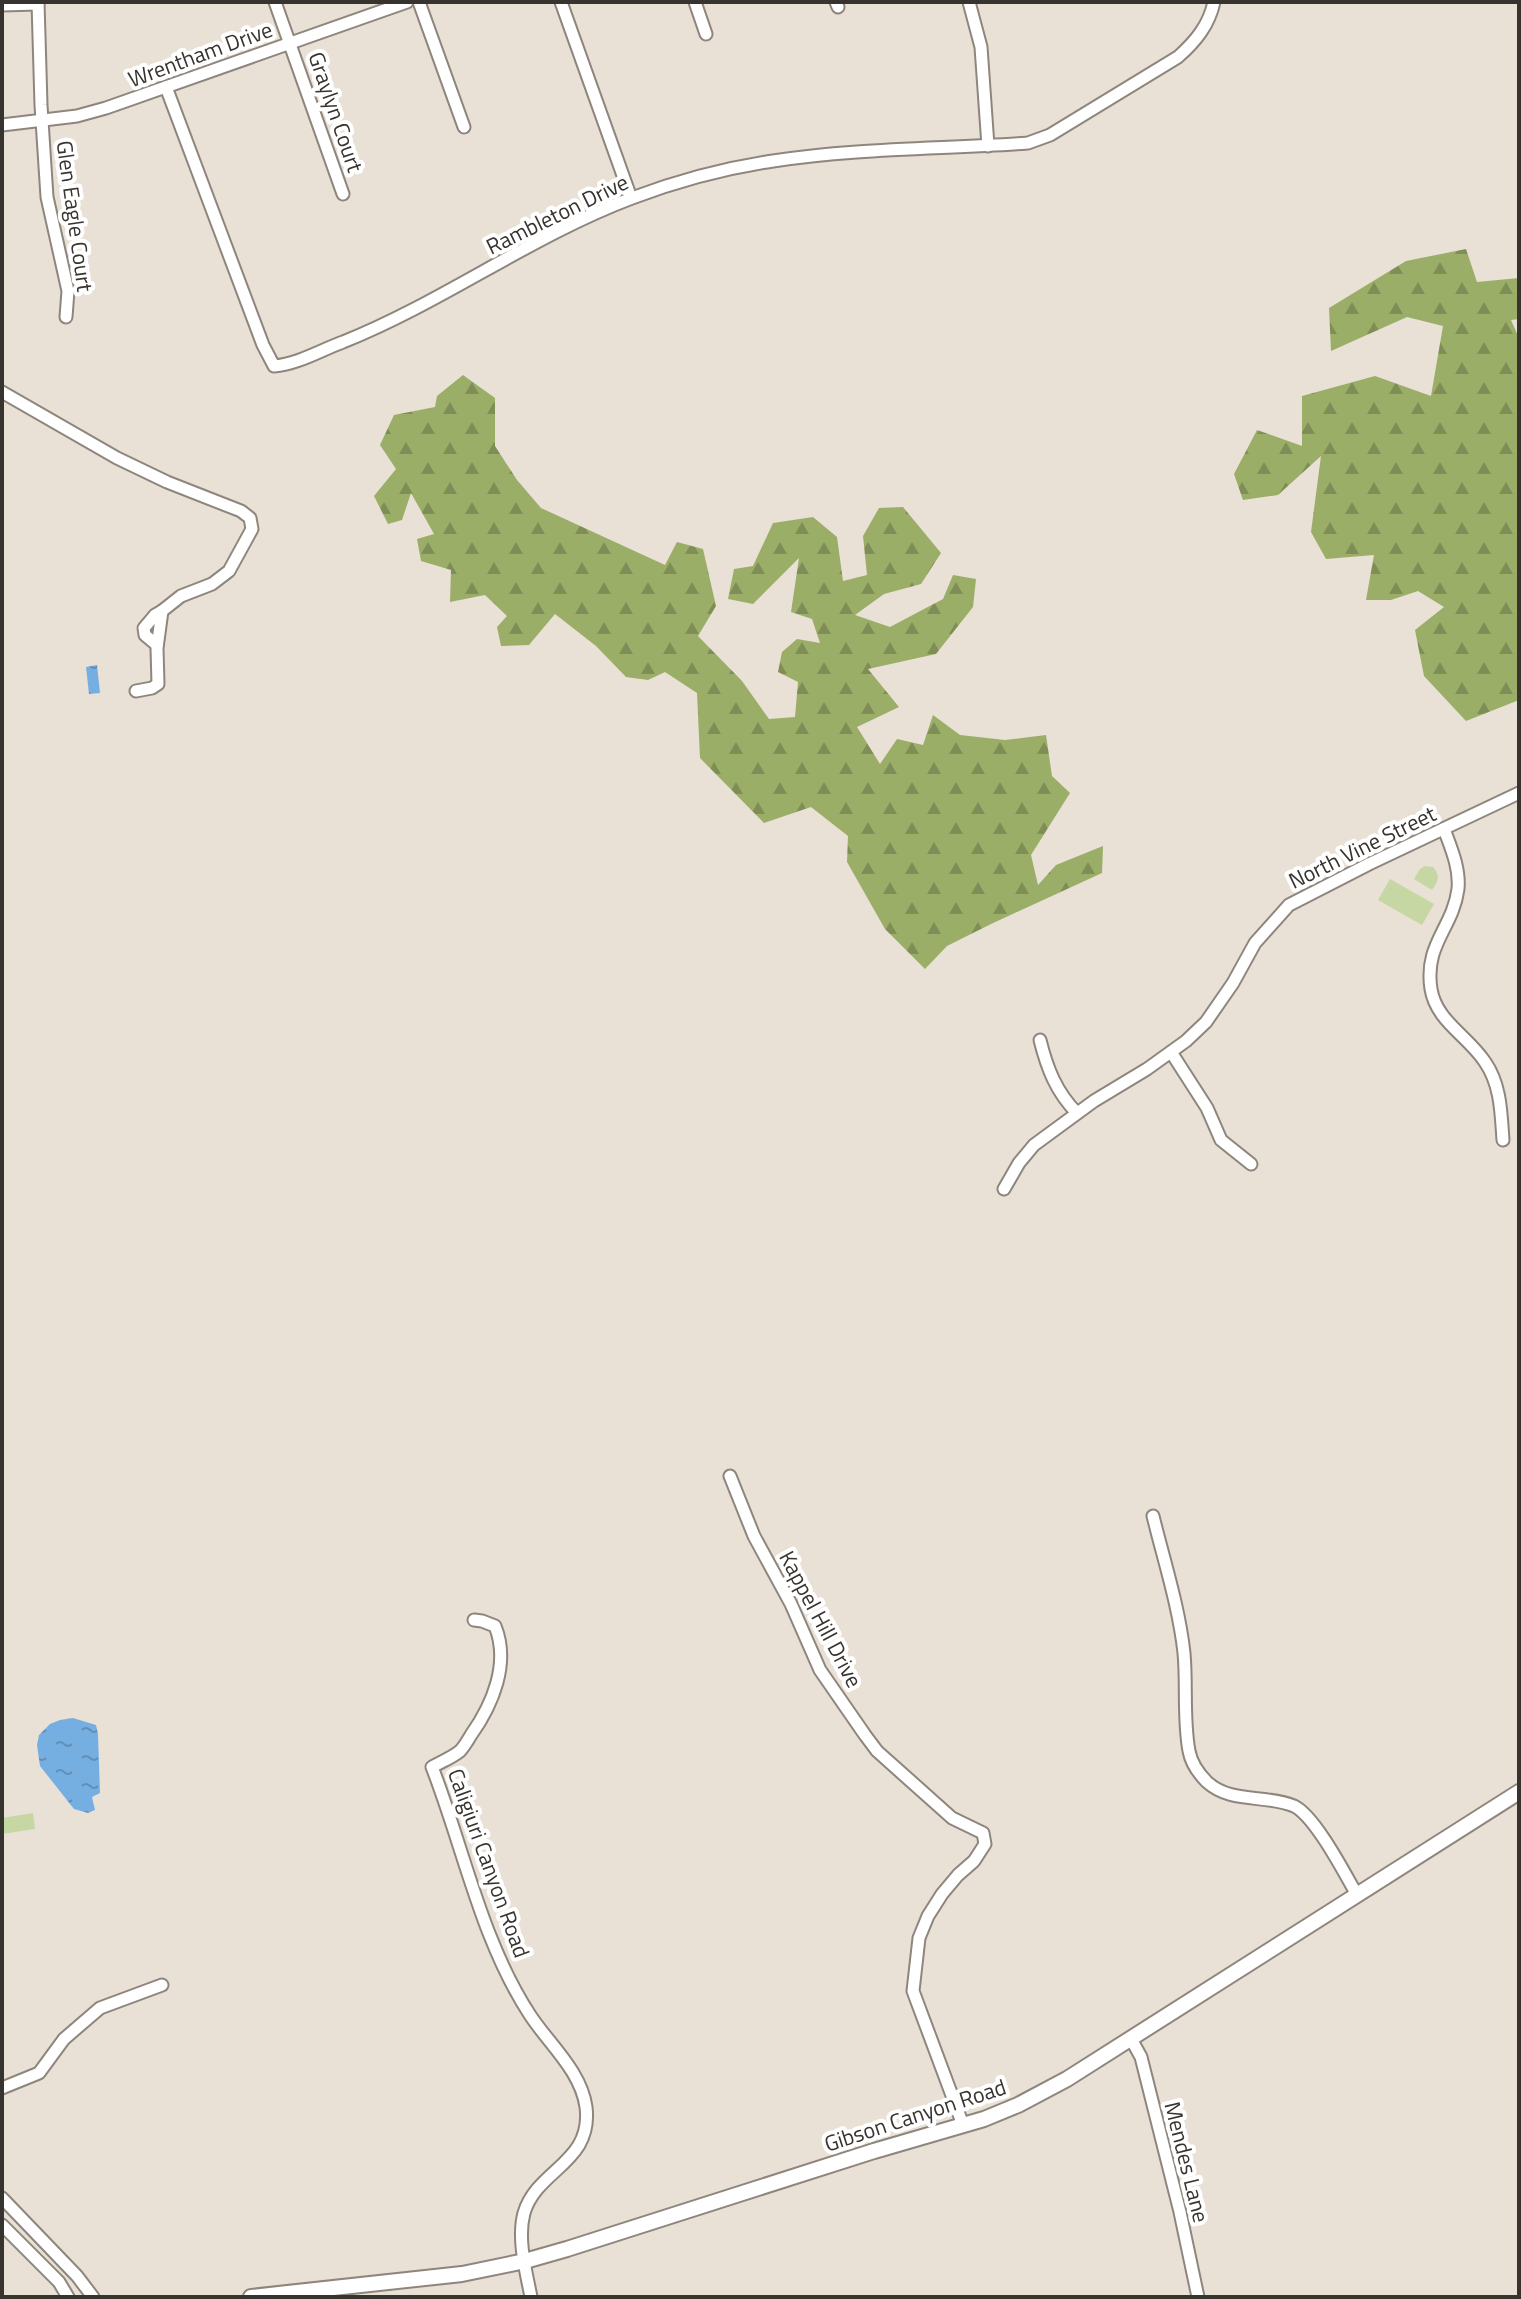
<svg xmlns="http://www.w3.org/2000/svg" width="1521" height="2299" viewBox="0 0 1521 2299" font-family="'Titillium Web',sans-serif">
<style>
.forest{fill:url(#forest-firs)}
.pitch{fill:#c7d7a3}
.water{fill:url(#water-ripples)}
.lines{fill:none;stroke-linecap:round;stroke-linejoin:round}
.minor-casing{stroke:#8e867d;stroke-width:15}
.major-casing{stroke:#8e867d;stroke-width:18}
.minor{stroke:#fff;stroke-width:11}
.major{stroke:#fff;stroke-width:14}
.labels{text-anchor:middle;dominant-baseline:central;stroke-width:8;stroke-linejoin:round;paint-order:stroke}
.street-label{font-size:22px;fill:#37332f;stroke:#fff}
</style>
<defs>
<pattern id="forest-firs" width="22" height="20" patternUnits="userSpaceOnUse" patternTransform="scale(2)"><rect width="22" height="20" fill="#9aae68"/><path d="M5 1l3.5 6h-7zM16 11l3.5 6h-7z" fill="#7e8e56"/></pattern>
<pattern id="water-ripples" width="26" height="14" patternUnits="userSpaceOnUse" patternTransform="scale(2)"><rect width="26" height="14" fill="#75afe2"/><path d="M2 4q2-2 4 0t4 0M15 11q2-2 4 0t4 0" fill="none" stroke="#618fb8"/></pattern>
</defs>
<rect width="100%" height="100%" fill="#e9e0d6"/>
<!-- forest -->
<g class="forest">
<path d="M 1466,249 L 1477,282 L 1519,278 L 1519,319 L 1511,320 L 1519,338 L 1519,700 L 1466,721 L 1424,676 L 1415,630 L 1444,607 L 1418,591 L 1391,600 L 1366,600 L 1374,555 L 1326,559 L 1311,532 L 1321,456 L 1278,495 L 1243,500 L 1234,474 L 1257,430 L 1302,446 L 1302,396 L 1375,376 L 1431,396 L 1443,326 L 1407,317 L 1331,351 L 1329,308 L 1406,261 Z"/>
<path d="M 463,375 L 495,398 L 495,446 L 517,480 L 541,508 L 665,565 L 677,542 L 703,549 L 716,606 L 698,636 L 742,681 L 769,719 L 795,717 L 798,682 L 778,672 L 782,652 L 797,639 L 820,643 L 812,619 L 791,612 L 799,558 L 753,604 L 728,599 L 734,569 L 753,566 L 773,523 L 813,517 L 837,537 L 843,581 L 867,575 L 863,536 L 879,508 L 903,507 L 941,553 L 921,584 L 884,594 L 855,615 L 890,627 L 943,599 L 953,575 L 976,579 L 973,607 L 936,654 L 868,669 L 899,707 L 857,727 L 880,764 L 897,739 L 923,745 L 933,715 L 960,735 L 1005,740 L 1046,735 L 1052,776 L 1070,793 L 1031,855 L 1038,885 L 1056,865 L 1103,846 L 1102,873 L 991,924 L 947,946 L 925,969 L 885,929 L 847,862 L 848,836 L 811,807 L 764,823 L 700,758 L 697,693 L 665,672 L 648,680 L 626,677 L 596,646 L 555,614 L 529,645 L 501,646 L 497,627 L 507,616 L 485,595 L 450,602 L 451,570 L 421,561 L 417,539 L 434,534 L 411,493 L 402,520 L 388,524 L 374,496 L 396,469 L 380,445 L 394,415 L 435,407 L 437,396 Z"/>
</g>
<!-- pitch -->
<g class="pitch">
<path d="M 1425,866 L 1433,867 C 1441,876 1438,881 1432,890 L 1414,879 L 1420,869 Z"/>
<path d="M 1390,879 L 1434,904 L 1422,925 L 1378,900 Z"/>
<path d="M 33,1813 L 35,1829 L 2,1834 L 2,1818 Z"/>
</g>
<!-- water -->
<g class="water">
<path d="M 97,665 L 100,693 L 89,694 L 86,667 Z"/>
<path d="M 73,1718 L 96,1725 L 98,1734 L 100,1793 L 92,1797 L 95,1810 L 88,1813 L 74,1809 L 40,1766 L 37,1745 L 39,1735 L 50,1724 L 60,1720 Z"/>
</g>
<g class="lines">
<!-- minor casing -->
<g class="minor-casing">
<g id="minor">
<path d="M 38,2 L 41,105 L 47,197 L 68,291 L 66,317"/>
<path d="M 275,2 L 343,194"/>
<path d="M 419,2 L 464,127"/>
<path d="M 561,2 L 631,198"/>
<path d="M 695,2 L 706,34"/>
<path d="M 836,2 L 838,7"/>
<path d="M 969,2 L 981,47 L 988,146"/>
<path d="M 2,5 L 38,4"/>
<path d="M 166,87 L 263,345 L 274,366 C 298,364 321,350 343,342 C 443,302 531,236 632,198 C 677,181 725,168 773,161 C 855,148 944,149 1028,143 L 1050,135 L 1178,57 C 1196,41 1209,25 1214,2"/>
<path d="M 2,125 L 77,116 L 106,108 L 407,2"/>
<path d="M 2,392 L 117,458 L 167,482 L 241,511 L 250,518 L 252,529 L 229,571 L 212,584 L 181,596 L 162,611 L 157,648 L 158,684 L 152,688 L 136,691"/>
<path d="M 157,645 L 145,635 L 144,628 L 155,615 L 162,611"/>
<path d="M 1444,829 C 1451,848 1460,868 1458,889 C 1453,928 1424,944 1431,989 C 1436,1021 1468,1036 1485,1062 C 1501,1085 1501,1113 1503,1140"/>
<path d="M 1040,1040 C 1047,1068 1056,1092 1077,1113"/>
<path d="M 1171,1052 L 1207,1108 L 1221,1140 L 1251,1164"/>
<path d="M 1004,1189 L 1019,1163 L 1034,1145 L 1094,1101 L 1147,1069 L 1186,1041 L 1206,1022 L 1233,983 L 1255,943 L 1289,905 L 1369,864 L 1519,793"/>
<path d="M 730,1476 L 754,1536 L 791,1604 L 820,1670 L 865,1735 L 877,1751 L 952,1818 L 983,1833 L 985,1844 L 974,1861 L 958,1875 L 942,1894 L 928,1916 L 919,1938 L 913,1991 L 963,2125"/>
<path d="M 1153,1516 C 1164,1561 1179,1607 1184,1653 C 1187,1685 1183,1719 1189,1751 C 1191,1762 1199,1774 1207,1782 C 1231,1804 1265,1794 1294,1806 C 1315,1816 1345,1874 1357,1895"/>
<path d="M 474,1620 L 482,1621 L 495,1626 C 510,1663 493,1704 471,1735 C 468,1740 464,1747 460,1751 C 453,1757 441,1762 432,1767 C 464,1849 481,1940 530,2015 C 549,2044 581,2071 586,2107 C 593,2163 537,2169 524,2213 C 517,2239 526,2271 531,2297"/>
<path d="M 1131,2039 L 1141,2057 L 1180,2212 L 1198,2297"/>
<path d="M 2,2088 L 39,2073 L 64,2039 L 100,2008 L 162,1985"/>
<path d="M 2,2198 L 77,2276 L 93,2297"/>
<path d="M 2,2225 L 59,2282 L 68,2297"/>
</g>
</g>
<!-- major casing -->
<g class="major-casing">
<path id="major" d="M 251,2297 L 462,2274 L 525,2261 L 567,2249 L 874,2151 L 984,2119 L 1018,2105 L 1067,2079 L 1519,1792"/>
</g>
<!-- minor -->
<use href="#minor" class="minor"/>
<!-- major -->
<use href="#major" class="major"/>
</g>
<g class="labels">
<!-- street labels -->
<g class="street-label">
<text transform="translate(200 54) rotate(-20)">Wrentham Drive</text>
<text transform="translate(336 112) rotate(71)">Graylyn Court</text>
<text transform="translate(557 214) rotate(-26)">Rambleton Drive</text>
<text transform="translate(75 216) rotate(82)">Glen Eagle Court</text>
<text transform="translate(1362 847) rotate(-26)">North Vine Street</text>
<text transform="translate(821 1619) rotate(62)">Kappel Hill Drive</text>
<text transform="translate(489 1863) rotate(70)">Caligiuri Canyon Road</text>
<text transform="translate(915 2115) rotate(-18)">Gibson Canyon Road</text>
<text transform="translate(1187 2162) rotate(76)">Mendes Lane</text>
</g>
</g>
<!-- border -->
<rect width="1521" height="2299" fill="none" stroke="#37332f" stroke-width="8"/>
</svg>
